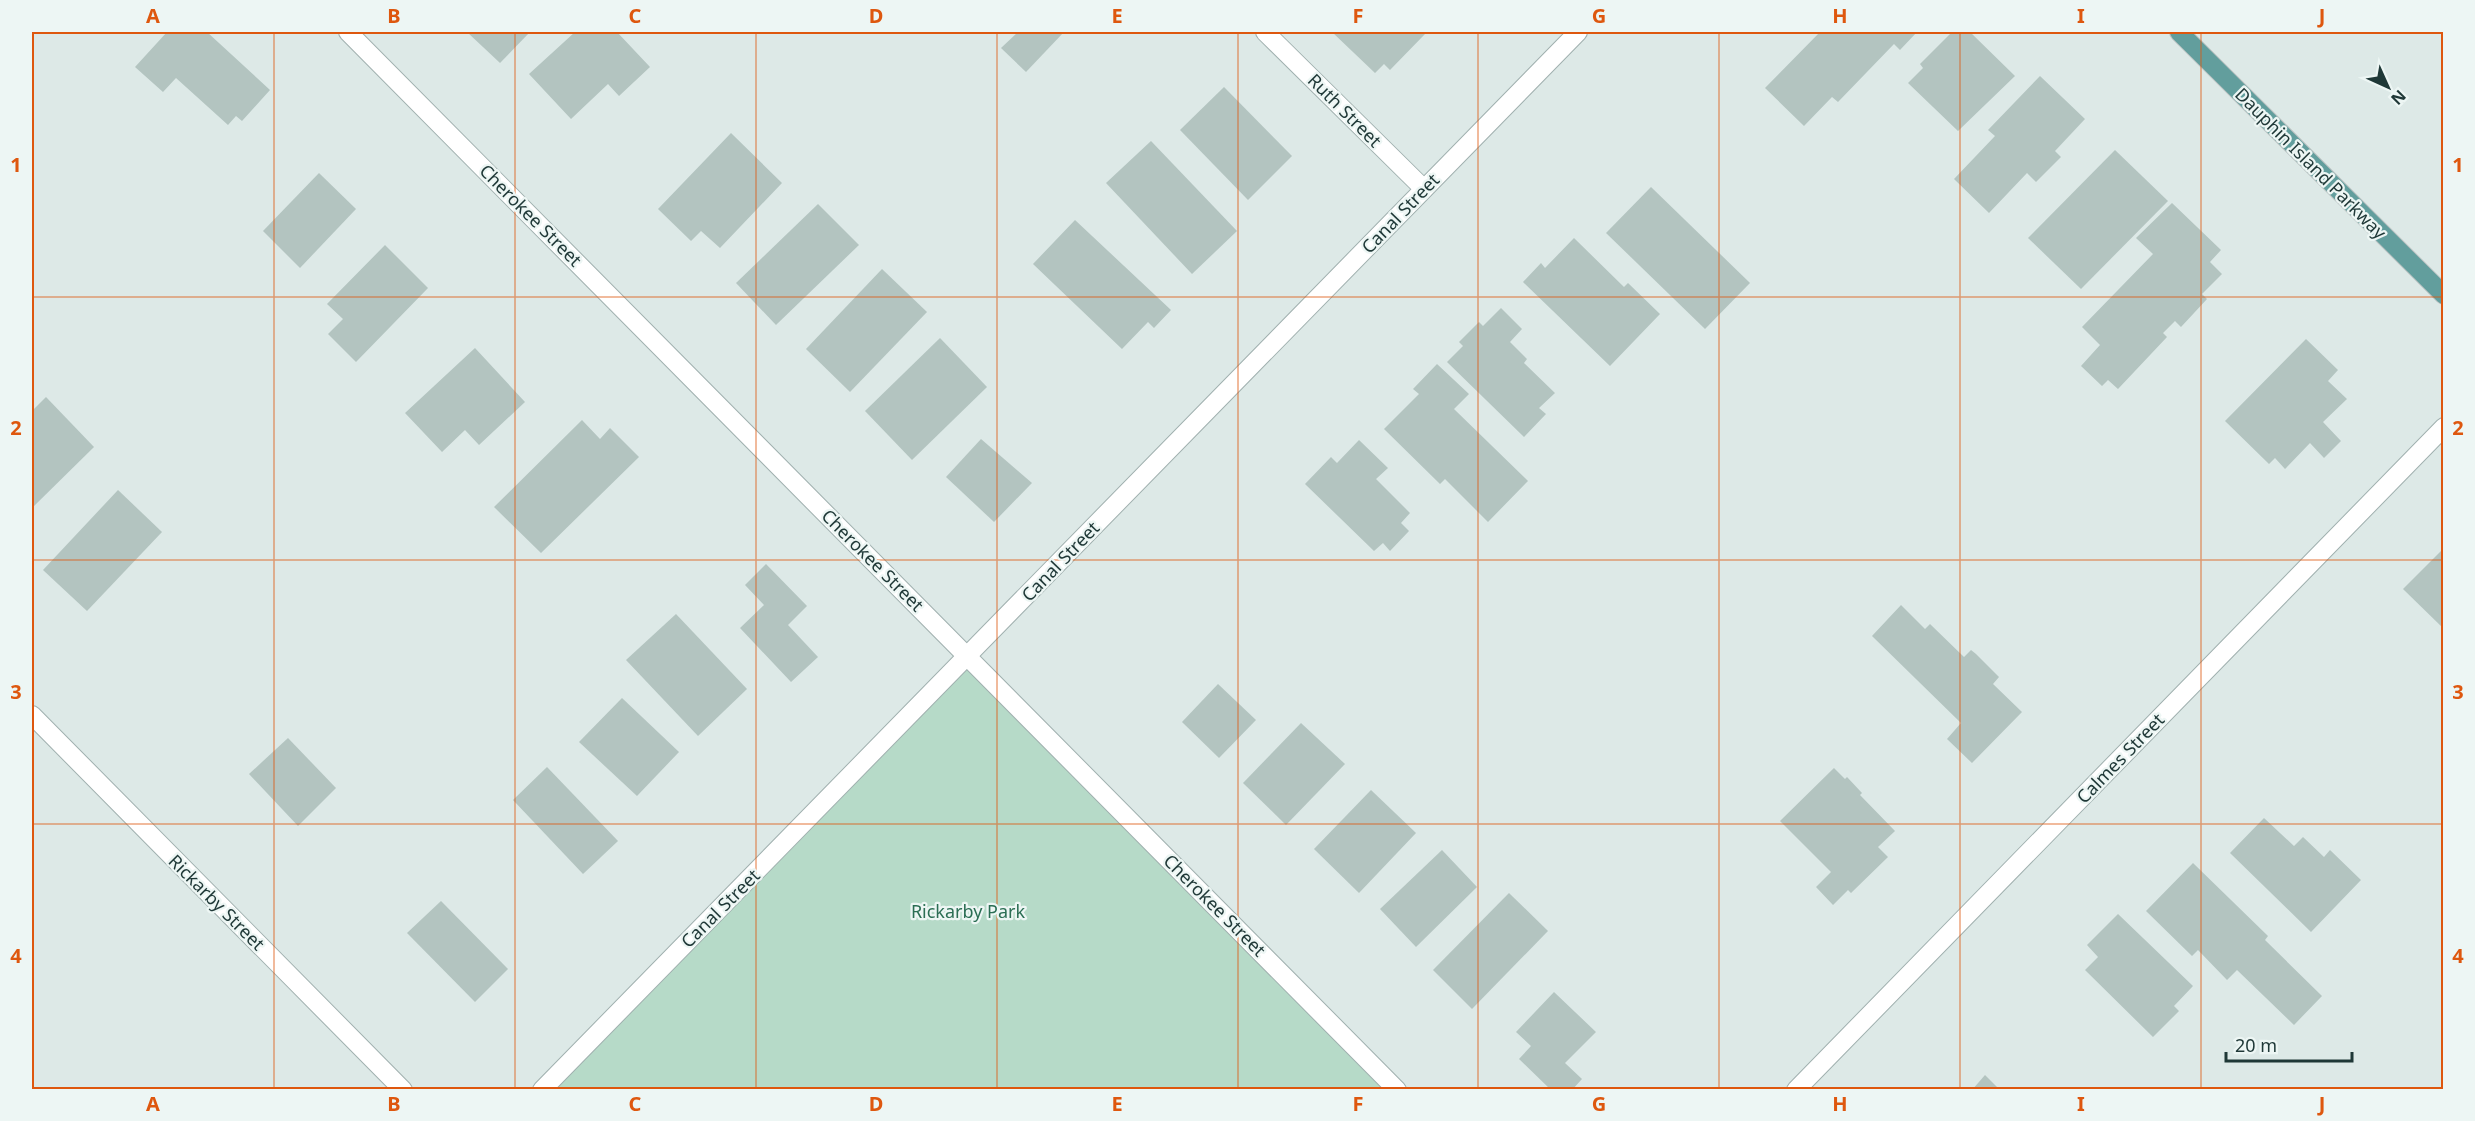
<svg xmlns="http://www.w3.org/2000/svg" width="2475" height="1121" viewBox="0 0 2475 1121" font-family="'Noto Sans',sans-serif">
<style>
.green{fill:#b6dac8}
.building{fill:#b3c4c0}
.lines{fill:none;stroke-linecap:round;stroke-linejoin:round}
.minor-casing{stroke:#a0b0af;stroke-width:20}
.major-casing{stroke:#bcc3c3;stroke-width:20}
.minor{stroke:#fff;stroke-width:18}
.major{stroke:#629e9d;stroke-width:18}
.grid{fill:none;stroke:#de570e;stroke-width:1.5;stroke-opacity:0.55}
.labels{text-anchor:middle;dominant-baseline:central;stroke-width:4.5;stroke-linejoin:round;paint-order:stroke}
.street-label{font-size:18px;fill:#1f3837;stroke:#edf6f4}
.park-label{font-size:18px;fill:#2b6e54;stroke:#edf6f4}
.neatline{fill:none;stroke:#de570e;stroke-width:2}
.grid-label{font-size:20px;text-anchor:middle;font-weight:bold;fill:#de570e}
</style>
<rect width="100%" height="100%" fill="#dde9e7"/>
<!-- green -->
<path class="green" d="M 968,655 L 1397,1090 L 542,1090 Z"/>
<!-- building -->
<g class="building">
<path d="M 167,32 L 207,32 L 270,90 L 242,121 L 236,116 L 228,125 L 176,78 L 163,92 L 135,67 Z"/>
<path d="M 467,32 L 530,32 L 500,63 Z"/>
<path d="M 575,32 L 617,32 L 650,67 L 619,96 L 608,84 L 571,119 L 529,74 Z"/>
<path d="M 1018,32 L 1064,32 L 1026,72 L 1001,48 Z"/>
<path d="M 1332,32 L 1422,32 L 1425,34 L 1390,70 L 1384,64 L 1375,73 Z"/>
<path d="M 1820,32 L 1917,32 L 1900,50 L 1894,44 L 1838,102 L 1832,97 L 1804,126 L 1765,88 Z"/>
<path d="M 1952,32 L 1970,32 L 2015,76 L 1958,131 L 1908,83 L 1923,68 L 1920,64 Z"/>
<path d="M 2040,76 L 2085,119 L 2055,151 L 2061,157 L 2036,182 L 2027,173 L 1989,213 L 1954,179 L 1995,136 L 1988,130 Z"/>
<path d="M 1224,87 L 1292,156 L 1248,200 L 1180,130 Z"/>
<path d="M 731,133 L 782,183 L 720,248 L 701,231 L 691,241 L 658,209 Z"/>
<path d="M 1151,141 L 1237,231 L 1192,274 L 1106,183 Z"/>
<path d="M 2115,150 L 2168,201 L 2081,289 L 2028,238 Z"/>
<path d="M 319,173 L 356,209 L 300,268 L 263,231 Z"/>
<path d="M 1651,187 L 1750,283 L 1705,329 L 1606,233 Z"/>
<path d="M 2172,203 L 2221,250 L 2210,262 L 2222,274 L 2202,294 L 2207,299 L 2181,327 L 2175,321 L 2163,333 L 2167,337 L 2118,389 L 2108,380 L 2102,386 L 2081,366 L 2100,345 L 2082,327 L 2153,254 L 2136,238 Z"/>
<path d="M 818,204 L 859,245 L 776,325 L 736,283 Z"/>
<path d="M 1075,220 L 1171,310 L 1154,328 L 1148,322 L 1122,349 L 1033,264 Z"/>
<path d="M 1574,238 L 1624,287 L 1628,283 L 1660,314 L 1610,366 L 1523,282 L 1541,263 L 1545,268 Z"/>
<path d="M 385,245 L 428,288 L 356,362 L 328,334 L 343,319 L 327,304 Z"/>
<path d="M 882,269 L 927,312 L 850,392 L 806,349 Z"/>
<path d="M 1501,308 L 1522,329 L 1510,342 L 1527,359 L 1524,363 L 1555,393 L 1539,408 L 1546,414 L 1524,437 L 1447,362 L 1463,346 L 1459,342 L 1479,322 L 1483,326 Z"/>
<path d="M 940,338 L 987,387 L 912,460 L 865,411 Z"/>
<path d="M 2306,339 L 2338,370 L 2328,381 L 2347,399 L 2323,422 L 2341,441 L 2324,458 L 2310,443 L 2285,469 L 2275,458 L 2269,464 L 2225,421 Z"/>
<path d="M 475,348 L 525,402 L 479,445 L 465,430 L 442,452 L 405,413 Z"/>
<path d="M 1437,364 L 1469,394 L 1454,409 L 1528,481 L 1488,522 L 1445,479 L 1440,484 L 1384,429 L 1419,394 L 1413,389 Z"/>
<path d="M 46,397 L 94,447 L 32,508 L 32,411 Z"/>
<path d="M 582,420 L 600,439 L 610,428 L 639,457 L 541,553 L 494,507 Z"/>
<path d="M 981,439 L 1032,483 L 994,522 L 946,477 Z"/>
<path d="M 1359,440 L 1388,468 L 1376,479 L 1410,513 L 1401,523 L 1409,531 L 1390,551 L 1383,543 L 1374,551 L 1305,484 L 1331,457 L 1337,463 Z"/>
<path d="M 118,490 L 162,532 L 87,611 L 43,570 Z"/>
<path d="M 2444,548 L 2444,629 L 2403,589 Z"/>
<path d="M 766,564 L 807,606 L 788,625 L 818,657 L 791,682 L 740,628 L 764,605 L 745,585 Z"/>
<path d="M 1901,605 L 1925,629 L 1930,624 L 1964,657 L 1971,650 L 1976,654 L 1999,677 L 1993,684 L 2022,712 L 1972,763 L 1947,739 L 1961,723 L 1872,636 Z"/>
<path d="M 676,614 L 747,689 L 698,736 L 626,660 Z"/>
<path d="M 1218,684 L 1256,720 L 1219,758 L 1182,722 Z"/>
<path d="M 622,698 L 679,752 L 637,796 L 579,742 Z"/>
<path d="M 1301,723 L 1345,764 L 1286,825 L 1243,783 Z"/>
<path d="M 288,738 L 336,788 L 298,826 L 249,774 Z"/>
<path d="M 547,767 L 618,841 L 583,874 L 513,800 Z"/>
<path d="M 1834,768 L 1845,779 L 1847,777 L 1862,793 L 1860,795 L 1895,831 L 1878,847 L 1888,857 L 1851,893 L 1848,890 L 1833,905 L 1816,887 L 1831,872 L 1780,821 Z"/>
<path d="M 1371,790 L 1416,833 L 1359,893 L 1314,849 Z"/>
<path d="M 2264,818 L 2294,846 L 2303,837 L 2324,857 L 2330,850 L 2361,880 L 2311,932 L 2230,853 Z"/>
<path d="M 1442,850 L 1477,887 L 1416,947 L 1380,909 Z"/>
<path d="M 2193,863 L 2268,936 L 2265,940 L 2322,996 L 2294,1025 L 2237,970 L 2227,980 L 2198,950 L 2192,956 L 2146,911 Z"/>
<path d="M 1509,893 L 1548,931 L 1472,1009 L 1433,970 Z"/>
<path d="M 441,901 L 508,969 L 475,1002 L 407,933 Z"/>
<path d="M 2118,914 L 2193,986 L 2174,1006 L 2179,1011 L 2153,1037 L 2085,970 L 2098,957 L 2087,945 Z"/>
<path d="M 1554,992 L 1596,1032 L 1565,1063 L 1582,1079 L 1572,1090 L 1551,1090 L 1519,1059 L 1531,1046 L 1516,1032 Z"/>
<path d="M 1985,1075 L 2000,1090 L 1972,1090 Z"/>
</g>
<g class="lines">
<!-- minor casing -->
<g class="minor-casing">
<g id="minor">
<path d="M 348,32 L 1397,1090"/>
<path d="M 1265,32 L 1424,189"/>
<path d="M 32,715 L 403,1090"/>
<path d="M 542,1090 L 1578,32"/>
<path d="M 1796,1090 L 2444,427"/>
</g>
</g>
<!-- major casing -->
<g class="major-casing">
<path id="major" d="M 2179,32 L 2444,295"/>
</g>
<!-- minor -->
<use href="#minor" class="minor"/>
<!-- major -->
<use href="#major" class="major"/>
</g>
<!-- grid -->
<path class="grid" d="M 274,32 L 274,1090M 515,32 L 515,1090M 756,32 L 756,1090M 997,32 L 997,1090M 1238,32 L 1238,1090M 1478,32 L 1478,1090M 1719,32 L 1719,1090M 1960,32 L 1960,1090M 2201,32 L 2201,1090M 32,297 L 2444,297M 32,560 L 2444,560M 32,824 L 2444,824"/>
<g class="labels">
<!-- street labels -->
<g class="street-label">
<text transform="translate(1345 110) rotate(45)">Ruth Street</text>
<text transform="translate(2311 163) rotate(45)">Dauphin Island Parkway</text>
<text transform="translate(1400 213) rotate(-46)">Canal Street</text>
<text transform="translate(531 215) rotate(45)">Cherokee Street</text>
<text transform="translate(873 560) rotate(45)">Cherokee Street</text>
<text transform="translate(1060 561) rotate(-46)">Canal Street</text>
<text transform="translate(2120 758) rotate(-46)">Calmes Street</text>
<text transform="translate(217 902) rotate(45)">Rickarby Street</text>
<text transform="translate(1215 905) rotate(45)">Cherokee Street</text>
<text transform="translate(720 908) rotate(-45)">Canal Street</text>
</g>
<!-- park labels -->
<g class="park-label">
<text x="968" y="911">Rickarby Park</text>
</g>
</g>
<!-- border -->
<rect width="2475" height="1121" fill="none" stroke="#edf6f4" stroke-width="66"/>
<!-- north arrow -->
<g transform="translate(2388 87) rotate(135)" stroke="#edf6f4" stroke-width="4.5" paint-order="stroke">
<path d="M0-4.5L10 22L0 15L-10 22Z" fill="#1f3837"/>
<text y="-9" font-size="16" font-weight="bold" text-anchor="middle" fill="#1f3837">N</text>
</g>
<!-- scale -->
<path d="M2226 1052v9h126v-9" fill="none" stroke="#1f3837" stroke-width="3"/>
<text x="2235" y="1052" font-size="18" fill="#1f3837" stroke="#edf6f4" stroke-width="4.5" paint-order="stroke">20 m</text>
<rect x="33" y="33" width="2409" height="1055" class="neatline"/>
<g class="grid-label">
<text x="153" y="23">A</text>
<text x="394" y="23">B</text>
<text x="635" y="23">C</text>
<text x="876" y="23">D</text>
<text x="1117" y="23">E</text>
<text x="1358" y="23">F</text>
<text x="1599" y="23">G</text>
<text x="1840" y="23">H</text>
<text x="2081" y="23">I</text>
<text x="2322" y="23">J</text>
<text x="16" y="172">1</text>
<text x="2458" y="172">1</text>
<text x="16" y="435">2</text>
<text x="2458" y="435">2</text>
<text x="16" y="699">3</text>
<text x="2458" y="699">3</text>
<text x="16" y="963">4</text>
<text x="2458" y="963">4</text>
<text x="153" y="1111">A</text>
<text x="394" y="1111">B</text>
<text x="635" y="1111">C</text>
<text x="876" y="1111">D</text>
<text x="1117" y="1111">E</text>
<text x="1358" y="1111">F</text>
<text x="1599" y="1111">G</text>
<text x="1840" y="1111">H</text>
<text x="2081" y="1111">I</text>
<text x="2322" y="1111">J</text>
</g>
</svg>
